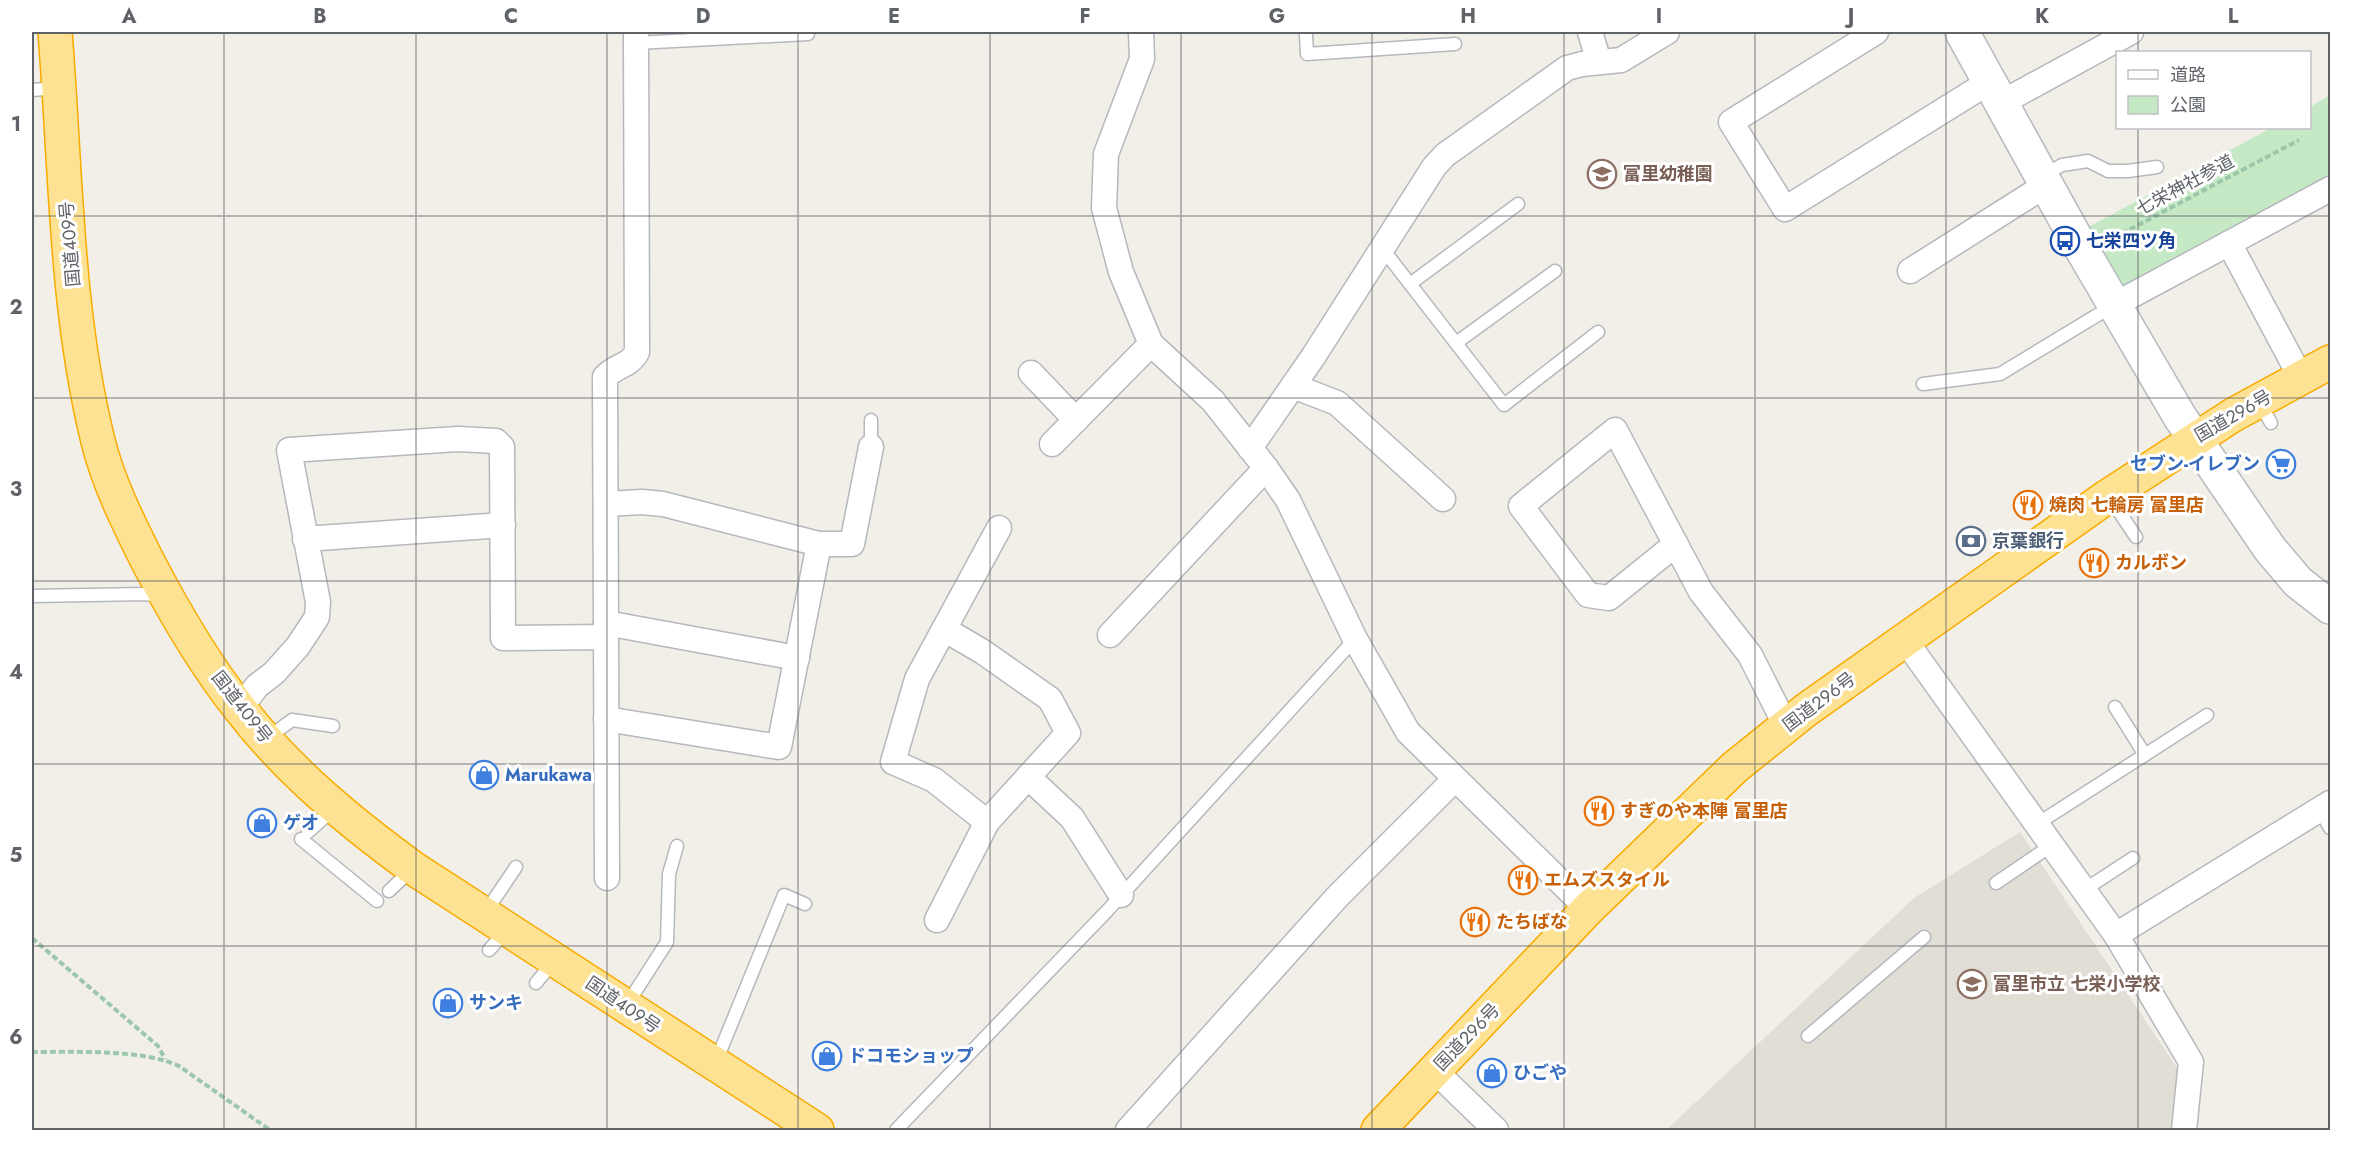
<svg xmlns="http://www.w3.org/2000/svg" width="2362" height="1162" viewBox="0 0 2362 1162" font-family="Jost,'Noto Sans JP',sans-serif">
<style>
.education{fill:#e1ded6}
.green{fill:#c5e8c5}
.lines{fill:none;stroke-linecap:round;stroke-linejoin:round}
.lane-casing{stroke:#b5b8bc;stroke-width:15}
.street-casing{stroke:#b5b8bc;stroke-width:27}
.secondary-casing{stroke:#b6babf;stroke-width:36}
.highway-casing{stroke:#f9ab00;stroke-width:36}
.path{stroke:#9cc7a9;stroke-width:4;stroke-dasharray:6 3;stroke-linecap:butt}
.lane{stroke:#fff;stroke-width:12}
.street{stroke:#fff;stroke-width:24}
.secondary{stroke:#fff;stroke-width:33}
.highway{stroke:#fde293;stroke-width:33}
.grid{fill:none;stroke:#5f6368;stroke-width:1.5;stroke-opacity:0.55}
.labels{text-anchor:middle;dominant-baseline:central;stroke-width:6;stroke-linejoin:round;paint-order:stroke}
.education-label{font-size:18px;font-weight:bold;fill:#785e54;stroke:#fff;text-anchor:start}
.street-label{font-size:18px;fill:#5f6368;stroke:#fff}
.transit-label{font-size:18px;font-weight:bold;fill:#164399;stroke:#fff;text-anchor:start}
.shop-label{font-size:18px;font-weight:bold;fill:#366cbe;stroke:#fff;text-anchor:start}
.food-label{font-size:18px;font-weight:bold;fill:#c56008;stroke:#fff;text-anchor:start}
.service-label{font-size:18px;font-weight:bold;fill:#4e5e75;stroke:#fff;text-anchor:start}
.neatline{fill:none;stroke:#5f6368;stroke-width:2}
.grid-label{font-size:20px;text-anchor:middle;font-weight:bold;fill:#5f6368}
</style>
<rect width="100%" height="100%" fill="#f1efe8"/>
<!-- education -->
<path class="education" d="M 2020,832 L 2179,1071 L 2173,1130 L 1666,1130 L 1914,898 Z"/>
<!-- green -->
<path class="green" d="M 2330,95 L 2330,182 L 2135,285 L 2118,285 L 2085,229 L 2271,128 L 2310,128 L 2310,107 Z"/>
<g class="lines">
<!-- lane casing -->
<g class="lane-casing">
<g id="lane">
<path d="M 1306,35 L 1307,54 L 1455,44"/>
<path d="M 636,43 L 808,34"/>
<path d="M 32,90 L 58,88"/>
<path d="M 2042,176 L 2062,165 L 2088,161 L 2108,171 L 2128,171 L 2157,167"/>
<path d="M 1382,248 L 1504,405 L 1598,332"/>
<path d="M 1410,284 L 1518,204"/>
<path d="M 1456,343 L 1555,271"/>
<path d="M 1923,384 L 2000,374 L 2114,305"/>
<path d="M 2260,403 L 2271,423"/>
<path d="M 871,420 L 871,447"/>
<path d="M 2110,498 L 2136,537"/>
<path d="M 32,596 L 145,594 L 161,596"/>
<path d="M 2115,707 L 2145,755"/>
<path d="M 266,739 L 292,720 L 333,726"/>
<path d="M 2320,810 L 2330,828"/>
<path d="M 2037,824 L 2207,715"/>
<path d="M 308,832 L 334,809"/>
<path d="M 301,839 L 377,901"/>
<path d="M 1996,883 L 2052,845"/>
<path d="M 2084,890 L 2133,858"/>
<path d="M 389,891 L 412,869"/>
<path d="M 485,913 L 516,867"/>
<path d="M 489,950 L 506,931"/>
<path d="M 536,983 L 554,961"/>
<path d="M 626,1006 L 667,942 L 669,874 L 677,846"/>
<path d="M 1808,1036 L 1924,937"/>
<path d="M 715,1064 L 784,895 L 805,904"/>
<path d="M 896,1130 L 1107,911 L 1355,639"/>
</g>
</g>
<!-- street casing -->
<g class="street-casing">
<g id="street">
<path d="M 1141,32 L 1142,59 L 1106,154 L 1104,208 L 1121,272 L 1151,344 L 1213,401 L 1266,468 L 1288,500 L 1355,639 L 1408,732 L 1588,909"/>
<path d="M 1590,32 L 1599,62"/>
<path d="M 1876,32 L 1731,122 L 1785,209 L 1989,82"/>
<path d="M 2001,103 L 2131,32"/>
<path d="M 2229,243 L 2301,378"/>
<path d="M 1910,271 L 2046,185"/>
<path d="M 2114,305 L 2330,189"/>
<path d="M 1031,373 L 1076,420"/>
<path d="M 1293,386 L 1337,403 L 1443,499"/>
<path d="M 1052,444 L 1151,344"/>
<path d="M 1250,448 L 1313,357 L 1434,167 L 1445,155 L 1567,68 L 1582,64 L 1621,60 L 1667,32"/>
<path d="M 606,504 L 642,502 L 663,504 L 819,544 L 852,544 L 871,447"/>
<path d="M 305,539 L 503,525"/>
<path d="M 1676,544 L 1609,598 L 1588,595 L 1521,506 L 1615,430 L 1701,592 L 1750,655 L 1786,726"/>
<path d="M 606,623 L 797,658"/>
<path d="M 944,629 L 983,652 L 1050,699 L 1068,733 L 1028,777 L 1072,818 L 1121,895"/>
<path d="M 1110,635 L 1266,468"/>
<path d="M 1905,640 L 2116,935"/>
<path d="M 240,709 L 257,686 L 274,673 L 298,646 L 317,617 L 318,602 L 289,450 L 458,439 L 496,441 L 502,447 L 503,638 L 606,637"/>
<path d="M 606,719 L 779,747 L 819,544"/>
<path d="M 987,822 L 934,780 L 893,762 L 917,679 L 999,528"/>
<path d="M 607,878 L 605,377 C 617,364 628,368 637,352 L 636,32"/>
<path d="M 937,920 L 987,822 L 1028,777"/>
<path d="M 1435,1071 L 1496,1130"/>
<path d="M 1128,1130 L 1338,896 L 1455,779"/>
<path d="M 2184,1130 L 2191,1062 L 2116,935 L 2330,803"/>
</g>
</g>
<!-- secondary casing -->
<g class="secondary-casing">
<path id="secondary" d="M 1962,32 L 2084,253 L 2180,417 L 2270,549 L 2298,582 L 2330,607"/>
</g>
<!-- highway casing -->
<g class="highway-casing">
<g id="highway">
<path d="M 55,32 C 66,168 65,307 98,441 C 108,482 128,522 147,560 C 174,612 204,664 241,710 C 289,772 350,822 413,868 L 817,1130"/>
<path d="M 1378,1130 L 1588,909 L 1735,767 L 1806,710 L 2108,496 L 2233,415 L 2330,362"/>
</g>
</g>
<!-- path -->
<g class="path">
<path d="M 2106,242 L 2299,140"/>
<path d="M 32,938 L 158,1046 L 165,1059"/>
<path d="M 32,1052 C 72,1052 144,1049 179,1066 L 270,1130"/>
</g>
<!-- lane -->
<use href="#lane" class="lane"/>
<!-- street -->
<use href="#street" class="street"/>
<!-- secondary -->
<use href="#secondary" class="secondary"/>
<!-- highway -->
<use href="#highway" class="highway"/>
</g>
<!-- grid -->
<path class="grid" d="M 224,32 L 224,1130M 416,32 L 416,1130M 607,32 L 607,1130M 798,32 L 798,1130M 990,32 L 990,1130M 1181,32 L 1181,1130M 1372,32 L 1372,1130M 1564,32 L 1564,1130M 1755,32 L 1755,1130M 1946,32 L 1946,1130M 2138,32 L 2138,52M 2138,128 L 2138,1130M 32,216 L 2330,216M 32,398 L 2330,398M 32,581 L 2330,581M 32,764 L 2330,764M 32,946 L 2330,946"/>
<!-- icons -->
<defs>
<g id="school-ring" transform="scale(1.5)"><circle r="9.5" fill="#fff" stroke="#8d6e63" stroke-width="1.5"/><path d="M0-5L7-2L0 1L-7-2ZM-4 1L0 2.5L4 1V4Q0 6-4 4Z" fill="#8d6e63"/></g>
<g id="bus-ring" transform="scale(1.5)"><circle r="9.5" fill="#fff" stroke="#1a4fb4" stroke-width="1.5"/><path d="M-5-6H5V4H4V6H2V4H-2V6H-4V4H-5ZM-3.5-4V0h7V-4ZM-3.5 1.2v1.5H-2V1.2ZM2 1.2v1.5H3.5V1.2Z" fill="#1a4fb4"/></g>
<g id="supermarket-ring" transform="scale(1.5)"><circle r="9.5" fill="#fff" stroke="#3f7fe0" stroke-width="1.5"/><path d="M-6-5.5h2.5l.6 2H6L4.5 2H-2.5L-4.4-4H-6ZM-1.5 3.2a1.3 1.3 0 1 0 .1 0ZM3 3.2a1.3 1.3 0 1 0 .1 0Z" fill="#3f7fe0"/></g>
<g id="restaurant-ring" transform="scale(1.5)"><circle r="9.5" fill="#fff" stroke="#e8710a" stroke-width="1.5"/><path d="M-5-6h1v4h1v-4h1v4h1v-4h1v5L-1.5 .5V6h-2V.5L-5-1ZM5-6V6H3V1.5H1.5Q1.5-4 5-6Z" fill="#e8710a"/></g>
<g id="bank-ring" transform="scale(1.5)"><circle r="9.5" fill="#fff" stroke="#5c6f8a" stroke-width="1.5"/><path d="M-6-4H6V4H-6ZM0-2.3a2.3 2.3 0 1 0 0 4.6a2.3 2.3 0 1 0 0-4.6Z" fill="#5c6f8a"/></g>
<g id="shop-ring" transform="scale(1.5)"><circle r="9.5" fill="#fff" stroke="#3f7fe0" stroke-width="1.5"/><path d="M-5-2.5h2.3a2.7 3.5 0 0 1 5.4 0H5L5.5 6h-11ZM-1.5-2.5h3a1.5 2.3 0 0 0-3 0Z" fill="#3f7fe0"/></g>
</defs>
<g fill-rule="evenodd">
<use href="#school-ring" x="1602" y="174"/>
<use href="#bus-ring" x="2065" y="241"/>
<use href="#supermarket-ring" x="2281" y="464"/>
<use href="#restaurant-ring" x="2028" y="505"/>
<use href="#bank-ring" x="1971" y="541"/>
<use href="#restaurant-ring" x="2094" y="563"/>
<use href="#shop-ring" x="484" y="775"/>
<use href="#restaurant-ring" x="1599" y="811"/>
<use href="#shop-ring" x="262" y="823"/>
<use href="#restaurant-ring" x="1523" y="880"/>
<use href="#restaurant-ring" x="1475" y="922"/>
<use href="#school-ring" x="1972" y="984"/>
<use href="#shop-ring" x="448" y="1003"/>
<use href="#shop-ring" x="827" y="1056"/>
<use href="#shop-ring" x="1492" y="1073"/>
</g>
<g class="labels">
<!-- education labels -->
<g class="education-label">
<text x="1623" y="174">富里幼稚園</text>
<text x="1993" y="984">富里市立 七栄小学校</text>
</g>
<!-- street labels -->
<g class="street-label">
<text transform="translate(2185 185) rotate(-28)">七栄神社参道</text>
<text transform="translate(70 244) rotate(-95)">国道409号</text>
<text transform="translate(2233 416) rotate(-30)">国道296号</text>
<text transform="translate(1819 702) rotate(-37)">国道296号</text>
<text transform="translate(242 707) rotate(52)">国道409号</text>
<text transform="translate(623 1005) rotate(34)">国道409号</text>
<text transform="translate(1467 1037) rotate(-46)">国道296号</text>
</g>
<!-- transit labels -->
<g class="transit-label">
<text x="2086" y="241">七栄四ツ角</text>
</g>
<!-- shop labels -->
<g class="shop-label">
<text x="2260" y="464" text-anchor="end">セブン-イレブン</text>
<text x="505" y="775">Marukawa</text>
<text x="283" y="823">ゲオ</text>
<text x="469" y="1003">サンキ</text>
<text x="848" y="1056">ドコモショップ</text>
<text x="1513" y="1073">ひごや</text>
</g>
<!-- food labels -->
<g class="food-label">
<text x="2049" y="505">焼肉 七輪房 富里店</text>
<text x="2115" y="563">カルボン</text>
<text x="1620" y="811">すぎのや本陣 富里店</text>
<text x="1544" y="880">エムズスタイル</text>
<text x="1496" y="922">たちばな</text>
</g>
<!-- service labels -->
<g class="service-label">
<text x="1992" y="541">京葉銀行</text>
</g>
</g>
<!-- border -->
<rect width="2362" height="1162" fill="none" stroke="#ffffff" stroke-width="66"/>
<!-- legend -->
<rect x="2116" y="51" width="195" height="78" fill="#ffffff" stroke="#bfc1c3" stroke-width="1.5"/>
<rect x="2128" y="70" width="30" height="9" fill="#ffffff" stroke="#bfc1c3" stroke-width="1.5"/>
<text x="2170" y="81" font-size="18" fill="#5f6368">道路</text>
<rect x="2128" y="96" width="30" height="18" fill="#c5e8c5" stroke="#bfc1c3" stroke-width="1.5"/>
<text x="2170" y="111" font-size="18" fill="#5f6368">公園</text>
<rect x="33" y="33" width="2296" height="1096" class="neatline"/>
<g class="grid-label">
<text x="129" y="23">A</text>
<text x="320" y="23">B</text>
<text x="511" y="23">C</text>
<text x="703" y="23">D</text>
<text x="894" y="23">E</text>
<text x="1085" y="23">F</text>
<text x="1277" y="23">G</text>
<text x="1468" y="23">H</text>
<text x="1659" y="23">I</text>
<text x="1851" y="23">J</text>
<text x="2042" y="23">K</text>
<text x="2233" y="23">L</text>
<text x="16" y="131">1</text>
<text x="16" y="314">2</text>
<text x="16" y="496">3</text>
<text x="16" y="679">4</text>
<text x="16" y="862">5</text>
<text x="16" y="1044">6</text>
</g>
</svg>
